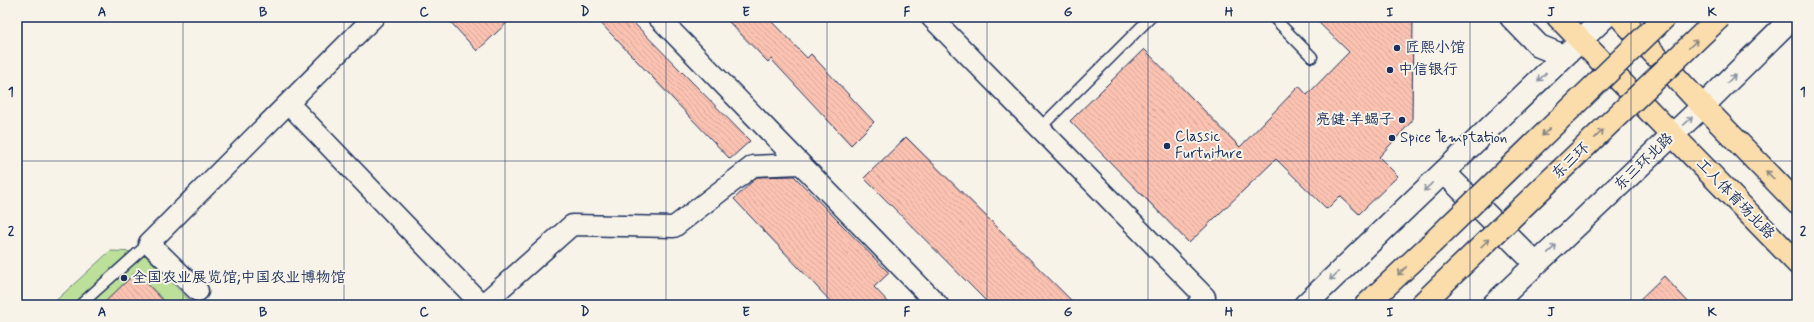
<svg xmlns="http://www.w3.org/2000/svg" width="1814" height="322" viewBox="0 0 1814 322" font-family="Mynerve,'LXGW WenKai TC',sans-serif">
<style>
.park{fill:#bcdf99;stroke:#6c877c}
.building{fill:url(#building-back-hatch);stroke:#1b2f5e}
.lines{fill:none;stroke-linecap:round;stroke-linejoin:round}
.lane-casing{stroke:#1b2f5e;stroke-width:13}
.street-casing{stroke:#1b2f5e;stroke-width:23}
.secondary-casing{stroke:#1b2f5e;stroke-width:25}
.primary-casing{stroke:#1b2f5e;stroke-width:25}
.highway-casing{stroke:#1b2f5e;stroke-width:25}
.lane{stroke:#f7f3e8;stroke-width:10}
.street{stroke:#f7f3e8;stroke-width:20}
.secondary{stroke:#f7f3e8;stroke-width:22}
.primary{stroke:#faddab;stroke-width:22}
.highway{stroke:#faddab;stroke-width:22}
.highway-bridge-casing{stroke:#1b2f5e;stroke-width:25;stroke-linecap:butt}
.highway-bridge{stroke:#faddab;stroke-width:22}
.oneway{stroke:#8a8684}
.oneway2{stroke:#8991a3}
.grid{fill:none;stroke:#1b2f5e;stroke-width:1;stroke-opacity:0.55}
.poi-dot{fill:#1b2f5e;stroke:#f7f3e8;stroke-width:1.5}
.labels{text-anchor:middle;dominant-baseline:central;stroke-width:4;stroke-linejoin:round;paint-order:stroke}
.poi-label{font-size:15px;fill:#1b2f5e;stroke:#f7f3e8;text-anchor:start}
.street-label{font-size:15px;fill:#1b2f5e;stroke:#f7f3e8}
.neatline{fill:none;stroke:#1b2f5e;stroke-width:1.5}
.grid-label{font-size:13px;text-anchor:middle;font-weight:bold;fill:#1b2f5e}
</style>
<defs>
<pattern id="building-back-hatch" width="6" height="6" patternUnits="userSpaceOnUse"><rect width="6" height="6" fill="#fbc2b1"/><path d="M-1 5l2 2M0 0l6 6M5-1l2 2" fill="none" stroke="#d7a79b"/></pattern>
</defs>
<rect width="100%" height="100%" fill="#f7f3e8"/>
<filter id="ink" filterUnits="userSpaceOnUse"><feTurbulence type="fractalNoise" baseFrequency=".025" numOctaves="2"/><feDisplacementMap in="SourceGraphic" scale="8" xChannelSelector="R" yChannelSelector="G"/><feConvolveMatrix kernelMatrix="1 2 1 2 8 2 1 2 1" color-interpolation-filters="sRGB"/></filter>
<g filter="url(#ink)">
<!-- park -->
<path class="park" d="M 110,251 L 142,252 L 194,305 L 51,305 Z"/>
<!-- building -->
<g class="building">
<path d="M 446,17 L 513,17 L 477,51 Z"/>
<path d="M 595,17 L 628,17 L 750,141 L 730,159 Z"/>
<path d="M 724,17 L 767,17 L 807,58 L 811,54 L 874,122 L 851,145 L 771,59 L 768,62 Z"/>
<path d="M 1313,17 L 1413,17 L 1412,121 L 1379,157 L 1398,176 L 1359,214 L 1340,196 L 1327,209 L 1276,159 L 1189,243 L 1070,121 L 1144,49 L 1240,147 L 1299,86 L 1307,95 L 1349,52 Z"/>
<path d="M 906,137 L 1076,305 L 990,305 L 864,178 Z"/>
<path d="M 794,176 L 889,273 L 874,287 L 891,305 L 834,305 L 734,199 L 757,177 Z"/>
<path d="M 136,272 L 168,305 L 102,305 Z"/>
<path d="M 1664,276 L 1691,305 L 1634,305 Z"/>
</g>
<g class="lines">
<!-- lane casing -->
<g class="lane-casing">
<g id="lane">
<path d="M 1273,17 L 1312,57"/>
<path d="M 1040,128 L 1151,17"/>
<path d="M 80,305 L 149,243"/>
</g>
</g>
<!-- street casing -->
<g class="street-casing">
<g id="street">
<path d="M 658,17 L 938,305"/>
<path d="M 931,17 L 1205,297 L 1197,305"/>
<path d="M 289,104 L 482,305"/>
<path d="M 198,291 L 149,243 L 374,17"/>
<path d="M 482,305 L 572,225 L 674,227 L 753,166 L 800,164"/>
</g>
</g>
<!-- secondary casing -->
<g class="secondary-casing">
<g id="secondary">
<path d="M 1511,17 L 1539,46 L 1564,56"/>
<path d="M 1444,172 L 1536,264"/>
<path d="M 1305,305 L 1605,17"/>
<path d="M 1493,305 L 1703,106 L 1793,17"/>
</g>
</g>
<!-- primary casing -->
<g class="primary-casing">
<g id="primary">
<path d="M 1558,17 L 1797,263"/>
<path d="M 1620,17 L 1697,100 L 1797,203"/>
</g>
</g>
<!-- highway casing -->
<g class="highway-casing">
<g id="highway">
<path d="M 1366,305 L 1431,244"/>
<path d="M 1421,305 L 1457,270"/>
</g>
</g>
<!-- lane -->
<use href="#lane" class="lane"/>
<!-- street -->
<use href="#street" class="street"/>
<!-- secondary -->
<use href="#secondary" class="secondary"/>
<!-- primary -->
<use href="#primary" class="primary"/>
<!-- highway -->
<use href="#highway" class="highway"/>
<!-- highway-bridge casing -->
<g class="highway-bridge-casing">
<g id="highway-bridge">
<path d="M 1431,244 L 1665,17"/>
<path d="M 1457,270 L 1720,17"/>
</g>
</g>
<!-- highway-bridge -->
<use href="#highway-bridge" class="highway-bridge"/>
</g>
<!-- one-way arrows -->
<defs><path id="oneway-shaft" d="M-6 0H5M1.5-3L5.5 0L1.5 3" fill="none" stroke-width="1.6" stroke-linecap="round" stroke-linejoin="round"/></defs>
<g class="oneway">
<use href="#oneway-shaft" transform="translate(1693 44) rotate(-44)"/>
<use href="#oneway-shaft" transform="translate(1546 132) rotate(136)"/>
<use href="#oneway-shaft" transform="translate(1599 134) rotate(-44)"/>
<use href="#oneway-shaft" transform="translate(1770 175) rotate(-134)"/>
<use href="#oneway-shaft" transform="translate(1485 243) rotate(-44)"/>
<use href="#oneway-shaft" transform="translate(1402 271) rotate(136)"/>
</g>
<g class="oneway2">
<use href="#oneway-shaft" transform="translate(1542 77) rotate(136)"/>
<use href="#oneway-shaft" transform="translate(1731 79) rotate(-45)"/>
<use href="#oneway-shaft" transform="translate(1688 121) rotate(-43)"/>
<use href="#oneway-shaft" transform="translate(1428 187) rotate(136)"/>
<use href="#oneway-shaft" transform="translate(1552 249) rotate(-43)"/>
<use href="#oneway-shaft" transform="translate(1334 276) rotate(136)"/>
</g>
</g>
<!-- grid -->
<path class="grid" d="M 183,17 L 183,305M 344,17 L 344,305M 505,17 L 505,305M 666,17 L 666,305M 827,17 L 827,305M 987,17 L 987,305M 1148,17 L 1148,305M 1309,17 L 1309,305M 1470,17 L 1470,305M 1631,17 L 1631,305M 17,161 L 1797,161"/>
<!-- markers -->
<g class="poi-dot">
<circle cx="1397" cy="48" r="4"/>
<circle cx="1390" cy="70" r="4"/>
<circle cx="1402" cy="120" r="4"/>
<circle cx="1392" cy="138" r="4"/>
<circle cx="1167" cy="146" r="4"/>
<circle cx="124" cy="278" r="4"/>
</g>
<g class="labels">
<!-- poi labels -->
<g class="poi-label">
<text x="1405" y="48">匠熙小馆</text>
<text x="1398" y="70">中信银行</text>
<text x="1394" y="120" text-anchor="end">亮健·羊蝎子</text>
<text x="1175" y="137">Classic<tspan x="1175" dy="17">Furtniture</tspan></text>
<text x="1400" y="138">Spice Temptation</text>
<text x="132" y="278">全国农业展览馆;中国农业博物馆</text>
</g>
<!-- street labels -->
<g class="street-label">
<text transform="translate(1571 161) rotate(-44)">东三环</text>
<text transform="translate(1644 162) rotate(-44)">东三环北路</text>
<text transform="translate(1735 199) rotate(46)">工人体育场北路</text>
</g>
</g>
<!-- margin -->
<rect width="1814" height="322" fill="none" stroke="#f7f3e8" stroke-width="44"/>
<rect x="22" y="22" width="1770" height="278" class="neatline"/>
<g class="grid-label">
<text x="102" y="16">A</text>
<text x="263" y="16">B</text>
<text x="424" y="16">C</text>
<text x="585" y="16">D</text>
<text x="746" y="16">E</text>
<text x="907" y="16">F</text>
<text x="1068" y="16">G</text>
<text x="1229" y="16">H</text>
<text x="1390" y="16">I</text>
<text x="1551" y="16">J</text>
<text x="1712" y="16">K</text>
<text x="11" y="96">1</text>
<text x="1803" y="96">1</text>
<text x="11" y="235">2</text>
<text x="1803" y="235">2</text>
<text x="102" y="316">A</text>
<text x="263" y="316">B</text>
<text x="424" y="316">C</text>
<text x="585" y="316">D</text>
<text x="746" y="316">E</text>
<text x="907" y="316">F</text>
<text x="1068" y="316">G</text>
<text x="1229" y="316">H</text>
<text x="1390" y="316">I</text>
<text x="1551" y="316">J</text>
<text x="1712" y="316">K</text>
</g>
</svg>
